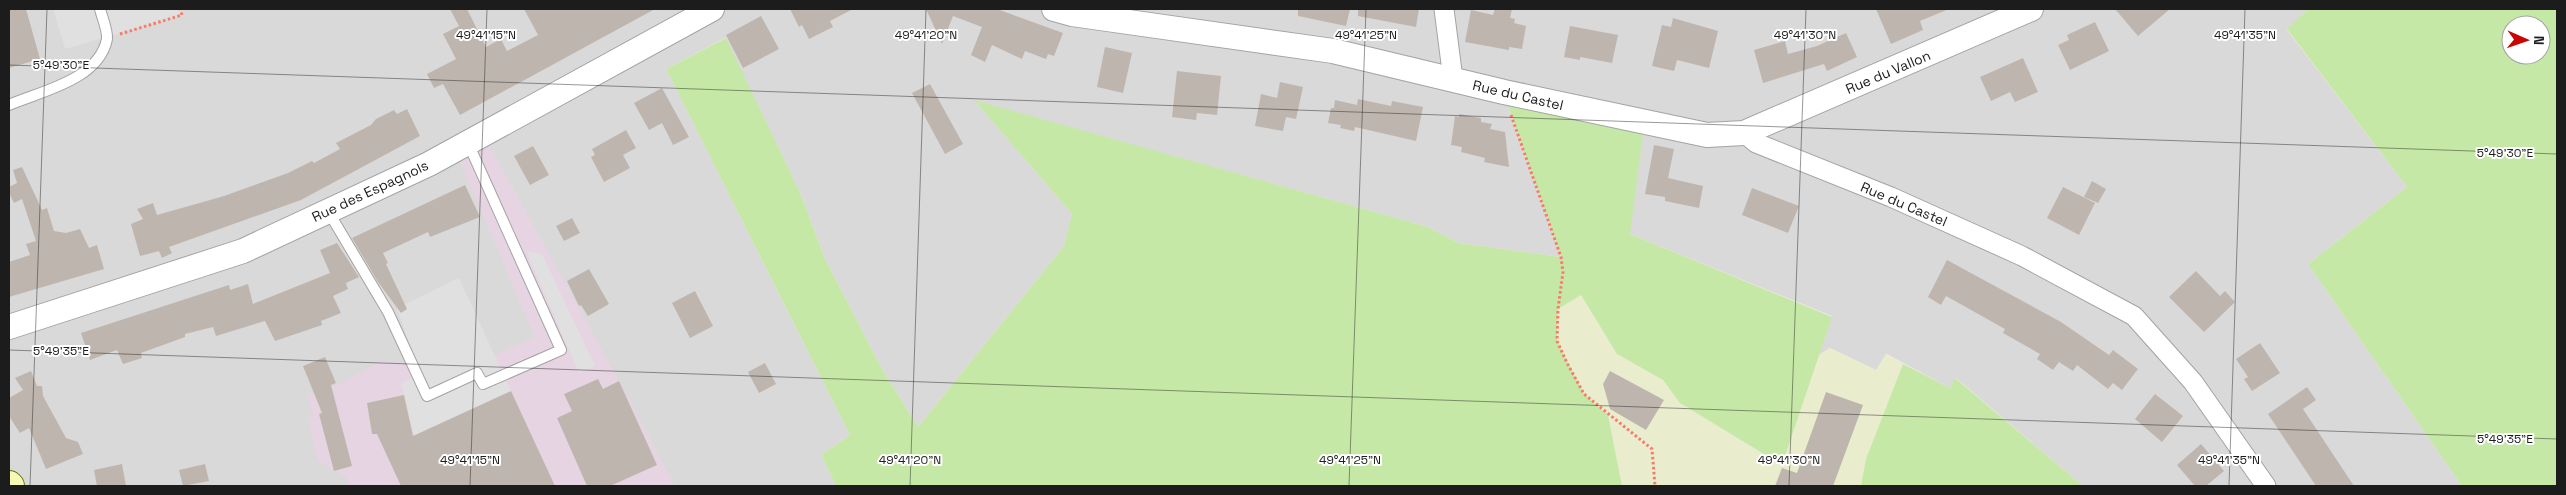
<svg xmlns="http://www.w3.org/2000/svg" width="2566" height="495" viewBox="0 0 2566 495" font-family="'Space Grotesk',sans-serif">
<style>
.residential{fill:#dad9d9}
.industrial{fill:#e7d4e3}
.farmland{fill:#eaedcd}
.grass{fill:#c6e8a7;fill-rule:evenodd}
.parking{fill:#e0e0e0}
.building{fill:#beb6ae}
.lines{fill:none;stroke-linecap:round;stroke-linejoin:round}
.service-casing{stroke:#a3a3a3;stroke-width:12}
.minor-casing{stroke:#a3a3a3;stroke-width:21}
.tertiary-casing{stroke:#a3a3a3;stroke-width:26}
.secondary-casing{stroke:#647205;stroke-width:30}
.path{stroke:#f97a68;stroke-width:3;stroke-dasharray:2.5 2.5;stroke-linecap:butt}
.service{stroke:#fff;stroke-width:10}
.minor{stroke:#fff;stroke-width:19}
.tertiary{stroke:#fff;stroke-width:24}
.secondary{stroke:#f4f9b5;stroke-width:28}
.ticks{fill:none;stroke:#1c1c1c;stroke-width:1;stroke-opacity:0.45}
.labels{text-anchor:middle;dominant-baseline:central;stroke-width:4;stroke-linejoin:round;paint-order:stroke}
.street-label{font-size:14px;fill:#1c1c1c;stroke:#fff}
.ticks-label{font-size:12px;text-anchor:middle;fill:#1c1c1c;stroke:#fff;stroke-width:4;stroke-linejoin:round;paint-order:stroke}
</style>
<rect width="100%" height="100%" fill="#eeeae2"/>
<!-- residential -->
<path class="residential" d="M 9,9 L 2308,9 L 2287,30 L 2407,187 L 2308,264 L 2462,486 L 2083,486 L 1956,378 L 1950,388 L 1887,354 L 1876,370 L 1830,348 L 1819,355 L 1832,316 L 1630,234 L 1508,107 L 1561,257 L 1459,243 L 1428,227 L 975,101 L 1072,214 L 1064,246 L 918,427 L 882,369 L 825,259 L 801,195 L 725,38 L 666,69 L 850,435 L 821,455 L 836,486 L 9,486 Z"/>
<!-- industrial -->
<path class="industrial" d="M 487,141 L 621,385 L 675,486 L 348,486 L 346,477 L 318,461 L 308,418 L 313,417 L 308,395 L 332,388 L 380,362 L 410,365 L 415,360 L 397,308 L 459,278 L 494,356 L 535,337 L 458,156 Z"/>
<!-- farmland -->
<path class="farmland" d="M 1581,295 L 1617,354 L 1663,380 L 1680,403 L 1782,465 L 1819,355 L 1830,348 L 1876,370 L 1886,354 L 1903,364 L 1866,459 L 1861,486 L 1622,486 L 1608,415 L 1584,394 L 1557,341 L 1558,309 Z"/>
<!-- grass -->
<g class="grass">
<path d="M 2308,9 L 2557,9 L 2557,486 L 2462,486 L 2308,264 L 2407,187 L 2287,29 ZM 2511,25 L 2541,25 L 2541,55 L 2511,55 Z"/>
<path d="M 726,38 L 801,195 L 825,259 L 882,369 L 918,427 L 1064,246 L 1072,214 L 974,100 L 1428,227 L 1459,243 L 1561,257 L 1508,106 L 1643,134 L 1630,234 L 1832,317 L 1782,465 L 1680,403 L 1663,380 L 1617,354 L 1581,295 L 1558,309 L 1557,341 L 1584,394 L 1608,415 L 1622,486 L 836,486 L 821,455 L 850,435 L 666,69 Z"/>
<path d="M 1903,364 L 1950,388 L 1955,378 L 2083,486 L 1861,486 L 1866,459 Z"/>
</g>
<!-- parking -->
<g class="parking">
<path d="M 53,9 L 180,9 L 182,15 L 65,49 Z"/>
<path d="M 526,251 L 542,254 L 595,366 L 579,373 Z"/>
<path d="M 459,278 L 511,391 L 414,436 L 401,383 L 412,378 L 410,365 L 415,360 L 397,308 Z"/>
</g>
<!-- building -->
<g class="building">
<path d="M 9,9 L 26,9 L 40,59 L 9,68 Z"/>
<path d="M 450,9 L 467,9 L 486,47 L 501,39 L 507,51 L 538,35 L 524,9 L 655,9 L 460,115 L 443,84 L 434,88 L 427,74 L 456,59 L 443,34 L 459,26 Z"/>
<path d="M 790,9 L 853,9 L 830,21 L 833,27 L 809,39 L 802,25 L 799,27 Z"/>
<path d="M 926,9 L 997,9 L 1063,33 L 1054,56 L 1048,54 L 1046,59 L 1025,51 L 1022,59 L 992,45 L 985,62 L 971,55 L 982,27 L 953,16 L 942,44 Z"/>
<path d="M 1298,9 L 1350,9 L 1346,26 L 1298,16 Z"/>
<path d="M 1358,9 L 1419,9 L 1416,27 L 1358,16 Z"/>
<path d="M 1495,9 L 1512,9 L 1510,18 L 1515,19 L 1514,23 L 1526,26 L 1522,49 L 1509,47 L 1509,50 L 1465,42 L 1471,10 L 1493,15 Z"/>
<path d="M 1876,9 L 1949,9 L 1920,21 L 1923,30 L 1891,44 Z"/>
<path d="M 2115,9 L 2170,9 L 2138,36 Z"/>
<path d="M 761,16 L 779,49 L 743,68 L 726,35 Z"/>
<path d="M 1673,18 L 1718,31 L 1709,68 L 1677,60 L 1674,71 L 1652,66 L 1662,25 L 1671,27 Z"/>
<path d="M 2095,22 L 2109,51 L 2070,70 L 2058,45 L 2069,40 L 2067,35 Z"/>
<path d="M 1570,26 L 1618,35 L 1612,63 L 1580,57 L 1580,60 L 1564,57 Z"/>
<path d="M 1846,33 L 1857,57 L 1827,71 L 1824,64 L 1763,83 L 1754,50 L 1785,41 L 1788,54 L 1817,46 Z"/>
<path d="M 1105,47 L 1132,53 L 1123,93 L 1097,87 Z"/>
<path d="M 2023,58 L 2038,92 L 2015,102 L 2010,92 L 1991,101 L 1980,77 Z"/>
<path d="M 1177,71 L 1221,76 L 1217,115 L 1197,113 L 1196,120 L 1172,117 Z"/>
<path d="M 1280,82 L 1303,87 L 1296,119 L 1286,117 L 1283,131 L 1255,126 L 1261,94 L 1277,98 Z"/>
<path d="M 930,84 L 963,144 L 945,154 L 912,93 Z"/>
<path d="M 662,88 L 689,137 L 673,145 L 662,123 L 649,130 L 634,103 Z"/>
<path d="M 1358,99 L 1391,106 L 1392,101 L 1423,107 L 1416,141 L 1355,127 L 1354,131 L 1340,128 L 1341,125 L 1328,123 L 1331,108 L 1334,108 L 1335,100 L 1357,105 Z"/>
<path d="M 407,109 L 420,136 L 301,200 L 169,247 L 172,253 L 162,258 L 159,251 L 140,256 L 131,224 L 143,219 L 137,209 L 153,203 L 157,215 L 224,196 L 288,173 L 312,161 L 314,163 L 340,149 L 336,143 L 371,125 L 376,119 L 394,110 L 397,114 Z"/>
<path d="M 1459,114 L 1481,118 L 1481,122 L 1492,124 L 1490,129 L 1505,132 L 1509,167 L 1484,162 L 1485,158 L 1461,152 L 1462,147 L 1451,145 L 1455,116 L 1459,117 Z"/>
<path d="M 626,130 L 636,148 L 623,155 L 630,168 L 604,182 L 591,157 L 595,155 L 592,149 Z"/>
<path d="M 1654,145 L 1674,149 L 1668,178 L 1703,186 L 1699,208 L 1665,201 L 1665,197 L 1645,194 Z"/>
<path d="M 533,146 L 549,175 L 530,185 L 514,156 Z"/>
<path d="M 22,167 L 42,210 L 47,208 L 54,231 L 66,233 L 80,229 L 89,248 L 97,245 L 104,269 L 9,297 L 9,262 L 30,255 L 26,244 L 36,241 L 22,199 L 14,203 L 9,193 L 9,187 L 17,183 L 13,170 Z"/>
<path d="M 2092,181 L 2106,189 L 2098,203 L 2084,197 Z"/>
<path d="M 465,185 L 480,217 L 430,237 L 428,232 L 383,253 L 388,263 L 386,264 L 407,309 L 401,313 L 378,282 L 352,238 Z"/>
<path d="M 2063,187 L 2095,203 L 2079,235 L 2047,218 Z"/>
<path d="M 1752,188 L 1799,206 L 1788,233 L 1742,215 Z"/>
<path d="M 572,218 L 580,233 L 564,241 L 556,226 Z"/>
<path d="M 337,243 L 359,277 L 346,283 L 348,289 L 333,296 L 341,313 L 321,321 L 322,325 L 275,341 L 265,321 L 216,336 L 213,327 L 185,334 L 185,337 L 141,353 L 142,358 L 123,364 L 117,350 L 90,360 L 81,333 L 229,285 L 230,290 L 248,284 L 253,304 L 330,273 L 320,250 Z"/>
<path d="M 1947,260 L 2061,322 L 2109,355 L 2113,350 L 2138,369 L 2122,390 L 2113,383 L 2108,389 L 2077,365 L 2073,371 L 2059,362 L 2053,370 L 2037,359 L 2040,354 L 2003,333 L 2005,329 L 1946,296 L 1941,305 L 1928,297 Z"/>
<path d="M 589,269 L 609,304 L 588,316 L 581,305 L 579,306 L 567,281 Z"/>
<path d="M 2196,271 L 2220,296 L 2225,291 L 2235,302 L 2204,332 L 2169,297 Z"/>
<path d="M 695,291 L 713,326 L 690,338 L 672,303 Z"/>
<path d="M 2260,343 L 2280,373 L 2252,391 L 2244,379 L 2248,377 L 2236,359 Z"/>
<path d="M 325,357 L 336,383 L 331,385 L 352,466 L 334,471 L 319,414 L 322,413 L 303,366 Z"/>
<path d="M 765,363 L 776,384 L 759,393 L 748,372 Z"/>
<path d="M 31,371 L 37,386 L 42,386 L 43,396 L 66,438 L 78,442 L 83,454 L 46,469 L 29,428 L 20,433 L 9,416 L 9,398 L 23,390 L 15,378 Z"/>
<path d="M 1610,371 L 1664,400 L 1646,430 L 1610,409 L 1603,384 Z"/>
<path d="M 598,379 L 603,389 L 619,381 L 657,465 L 610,486 L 587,486 L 557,418 L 572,411 L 564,394 Z"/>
<path d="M 2307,387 L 2316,400 L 2303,409 L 2354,486 L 2316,486 L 2268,414 Z"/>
<path d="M 511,391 L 555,486 L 401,486 L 377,434 L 372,434 L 367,403 L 404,395 L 413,436 Z"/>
<path d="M 1826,392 L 1863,405 L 1833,486 L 1775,486 L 1782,468 L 1797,473 Z"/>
<path d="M 2155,394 L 2183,416 L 2162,442 L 2135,419 Z"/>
<path d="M 2201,444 L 2224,471 L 2206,486 L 2195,486 L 2177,465 Z"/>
<path d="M 122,464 L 126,486 L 97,486 L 94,470 Z"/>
<path d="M 205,464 L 209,481 L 183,486 L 179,470 Z"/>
</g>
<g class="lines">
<!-- service casing -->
<g class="service-casing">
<g id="service">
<path d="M 9,105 C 41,91 99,80 107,39 C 108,31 102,17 100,9"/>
<path d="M 328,211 L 388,312 L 427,396 L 477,373 L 483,384 L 561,350 L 468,143"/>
</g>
</g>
<!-- minor casing -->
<g class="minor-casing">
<g id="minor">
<path d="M 1444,9 L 1453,79"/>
<path d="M 1744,133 L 1756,143 L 1891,197 L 2022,256 L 2134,316 L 2193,382 L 2266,486"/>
</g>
</g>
<!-- tertiary casing -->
<g class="tertiary-casing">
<g id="tertiary">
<path d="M 1054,9 L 1072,14 L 1333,51 L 1504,92 L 1707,135 L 1744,133 L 2031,9"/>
<path d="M 9,327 L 243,251 L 429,164 L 712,9"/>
</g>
</g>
<!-- secondary casing -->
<g class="secondary-casing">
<path id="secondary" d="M 9,485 L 10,486"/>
</g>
<!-- path -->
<g class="path">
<path d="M 120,34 L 182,15 L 180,9"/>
<path d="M 1511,115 L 1561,257 L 1563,272 L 1558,309 L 1557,341 L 1567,363 L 1584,394 L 1652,449 L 1655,486"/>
</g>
<!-- service -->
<use href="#service" class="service"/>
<!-- minor -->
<use href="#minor" class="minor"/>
<!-- tertiary -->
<use href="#tertiary" class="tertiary"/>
<!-- secondary -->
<use href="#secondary" class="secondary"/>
</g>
<!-- ticks -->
<path class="ticks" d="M 9,65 L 2557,154M 9,350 L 2557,439M 30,486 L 47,9M 470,486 L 487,9M 910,486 L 926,9M 1349,486 L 1366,9M 1789,486 L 1806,9M 2229,486 L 2245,9"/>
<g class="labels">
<!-- street labels -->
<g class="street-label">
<text transform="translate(1888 72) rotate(-23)">Rue du Vallon</text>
<text transform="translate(1518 95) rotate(13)">Rue du Castel</text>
<text transform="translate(370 191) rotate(-25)">Rue des Espagnols</text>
<text transform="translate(1904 204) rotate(23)">Rue du Castel</text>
</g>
</g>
<g class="ticks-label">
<text x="486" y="39">49°41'15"N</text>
<text x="926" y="39">49°41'20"N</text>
<text x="1366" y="39">49°41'25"N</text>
<text x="1805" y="39">49°41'30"N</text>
<text x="2245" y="39">49°41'35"N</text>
<text x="61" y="69">5°49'30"E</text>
<text x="2505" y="157">5°49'30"E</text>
<text x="61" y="355">5°49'35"E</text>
<text x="2505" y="443">5°49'35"E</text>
<text x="470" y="464">49°41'15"N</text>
<text x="910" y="464">49°41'20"N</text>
<text x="1350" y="464">49°41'25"N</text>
<text x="1789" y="464">49°41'30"N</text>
<text x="2229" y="464">49°41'35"N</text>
</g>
<!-- border -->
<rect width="2566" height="495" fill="none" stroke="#1c1c1c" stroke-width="20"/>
<!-- north arrow -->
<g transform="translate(2526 40) rotate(92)"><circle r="24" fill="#ffffff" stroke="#a4a4a4"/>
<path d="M0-4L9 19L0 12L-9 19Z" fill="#c80501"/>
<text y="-8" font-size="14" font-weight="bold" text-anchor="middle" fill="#1c1c1c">N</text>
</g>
</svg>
